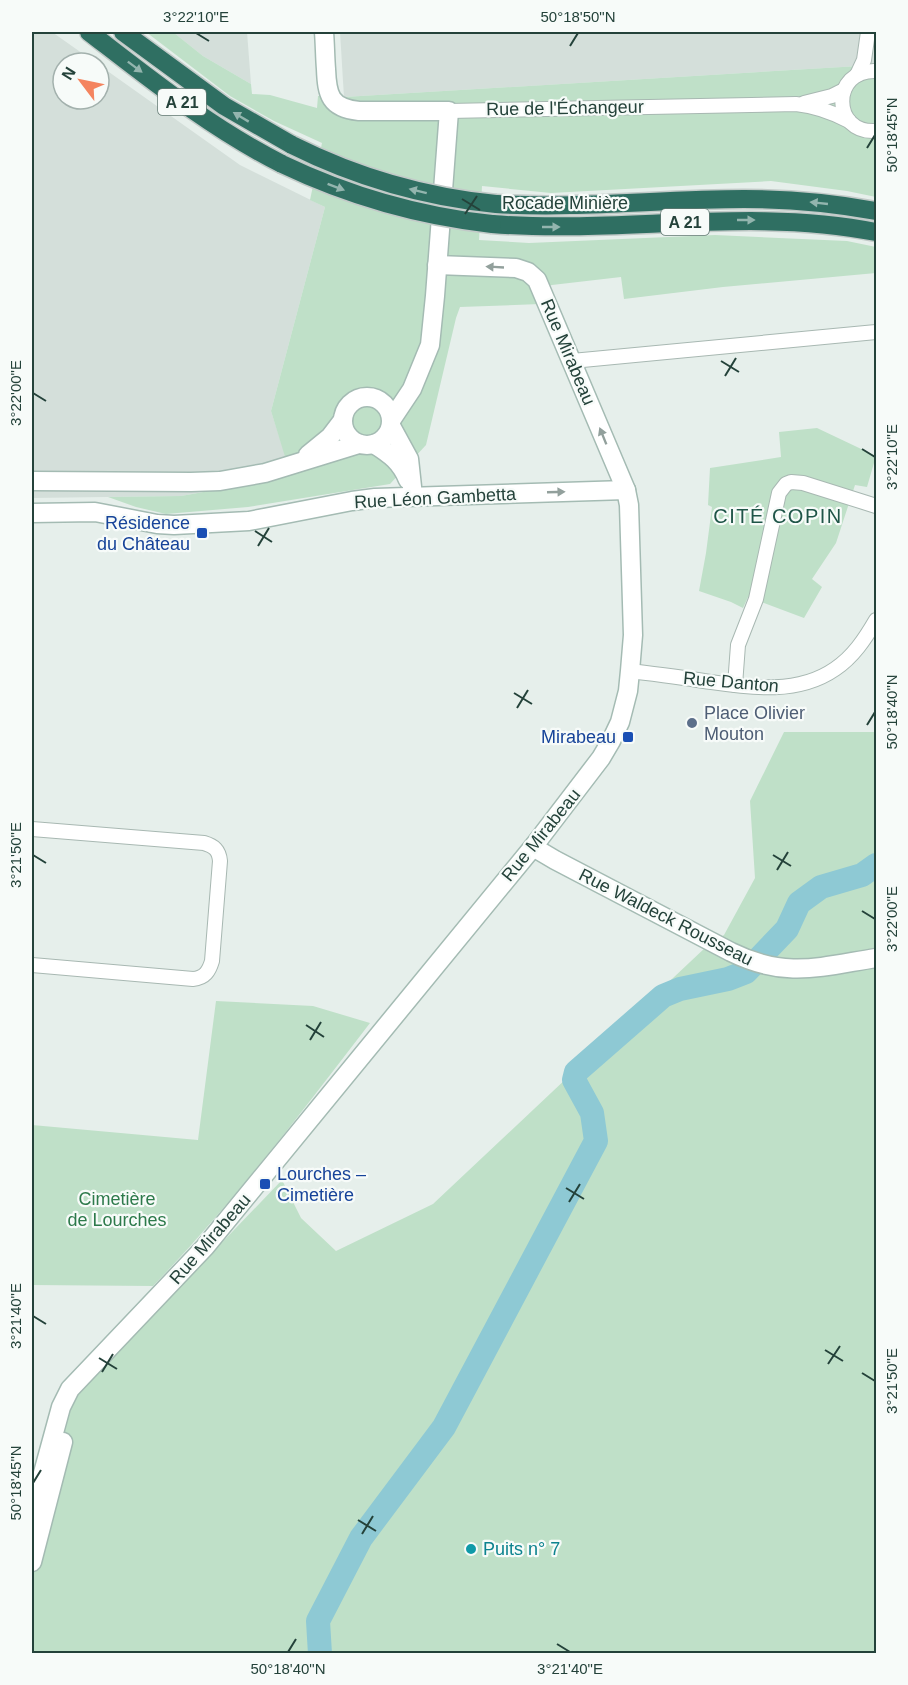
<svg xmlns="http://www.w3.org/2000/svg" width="908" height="1685" viewBox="0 0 908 1685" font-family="Arial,sans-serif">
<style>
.built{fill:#d4dfda}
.green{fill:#bfe0c8}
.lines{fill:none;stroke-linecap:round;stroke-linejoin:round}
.river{stroke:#8ec9d4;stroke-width:24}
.street-casing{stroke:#a8b8b2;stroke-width:16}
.secondary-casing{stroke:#a4bbb3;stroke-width:21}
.highway-casing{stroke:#c2cac8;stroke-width:21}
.street{stroke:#fff;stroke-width:14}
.secondary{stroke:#fff;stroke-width:18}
.highway{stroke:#2f6f62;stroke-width:18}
.highway-bridge-casing{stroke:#c2cac8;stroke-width:21;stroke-linecap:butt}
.highway-bridge{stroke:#2f6f62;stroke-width:18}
.oneway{fill:#93b5ae}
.oneway2{fill:#92a09c}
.ticks{fill:none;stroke:#24423a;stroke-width:2}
.transit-dot{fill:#1a4fb4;stroke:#f7fbf9;stroke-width:2}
.service-dot{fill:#5c6f8a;stroke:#f7fbf9;stroke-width:2}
.culture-dot{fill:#0f9aa8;stroke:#f7fbf9;stroke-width:2}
.labels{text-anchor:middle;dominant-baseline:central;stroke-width:4.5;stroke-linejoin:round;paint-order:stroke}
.shield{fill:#f7fbf9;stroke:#637a73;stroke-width:1.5}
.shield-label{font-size:16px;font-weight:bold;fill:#24423a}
.street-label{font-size:18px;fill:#24423a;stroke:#f7fbf9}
.transit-label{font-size:18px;fill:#164399;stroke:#f7fbf9;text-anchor:end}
.service-label{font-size:18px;fill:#4e5e75;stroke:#f7fbf9;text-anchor:start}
.park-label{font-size:18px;fill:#2d7a4b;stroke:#f7fbf9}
.culture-label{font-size:18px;fill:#0d838f;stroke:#f7fbf9;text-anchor:start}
.neighbourhood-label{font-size:20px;letter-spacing:1.5px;fill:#1f5548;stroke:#f7fbf9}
.neatline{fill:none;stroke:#24423a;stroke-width:2}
.ticks-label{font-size:15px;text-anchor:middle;fill:#24423a}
</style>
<rect width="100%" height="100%" fill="#e6efeb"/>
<!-- built -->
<g class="built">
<path d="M 32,32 L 52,32 L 96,63 L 63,63 L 63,99 L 99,99 L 99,65 L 240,165 L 325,207 L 271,411 L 291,473 L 259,482 L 181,496 L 32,498 Z"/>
<path d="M 173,32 L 247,32 L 251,84 L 203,56 Z"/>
<path d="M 340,32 L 876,32 L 876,65 L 344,97 Z"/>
</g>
<!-- green -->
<g class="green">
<path d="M 146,32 L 173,32 L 203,56 L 251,84 L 252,94 L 270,95 L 317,108 L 318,96 L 344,97 L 876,65 L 876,197 L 847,191 L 771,181 L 551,193 L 482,186 L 479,240 L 529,243 L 715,235 L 847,241 L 876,247 L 876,273 L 723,287 L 624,299 L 621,277 L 552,285 L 535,289 L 540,304 L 460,307 L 456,318 L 426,445 L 390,484 L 248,507 L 166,514 L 136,507 L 108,497 L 181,496 L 259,482 L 290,473 L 271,411 L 325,207 L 310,200 L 322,143 L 274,121 L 230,96 Z"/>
<path d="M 817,428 L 876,456 L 867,487 L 855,485 L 836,543 L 812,579 L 822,587 L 804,618 L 748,597 L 743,608 L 731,602 L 699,591 L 706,553 L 712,507 L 708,505 L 710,468 L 781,457 L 779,432 Z"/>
<path d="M 784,732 L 876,732 L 876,1653 L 32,1653 L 32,1487 L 51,1429 L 92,1378 L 282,1180 L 301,1218 L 336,1251 L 433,1204 L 707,946 L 724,935 L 755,878 L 750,801 Z"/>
<path d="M 216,1001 L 313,1006 L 370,1023 C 301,1113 232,1204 153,1286 L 32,1285 L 32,1125 L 198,1140 Z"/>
</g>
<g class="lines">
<!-- river -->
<path class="river" d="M 320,1654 L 318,1621 L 361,1538 L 444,1427 L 596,1141 L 592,1113 L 574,1080 L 576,1072 L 663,996 L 680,989 L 728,979 L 746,972 L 787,929 L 799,903 L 821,887 L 862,875 L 876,865"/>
<!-- street casing -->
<g class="street-casing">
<g id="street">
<path d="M 876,71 C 831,69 831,134 876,131"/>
<path d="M 857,75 L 864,60 L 868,32"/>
<path d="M 804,103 L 832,96 L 844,90"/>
<path d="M 449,111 L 796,104 C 815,106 832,112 849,121"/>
<path d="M 572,361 L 876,332"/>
<path d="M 630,671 C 655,674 680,677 704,681 C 747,687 796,696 835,669 C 853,657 865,639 876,620"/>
<path d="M 735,685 L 738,645 L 756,599 L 779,493 L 786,484 L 791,482 L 803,483 L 876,506"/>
<path d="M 32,829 L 204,843 C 214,846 219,850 220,861 L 212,961 C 209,971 205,978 193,979 L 32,965"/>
</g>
</g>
<!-- secondary casing -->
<g class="secondary-casing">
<g id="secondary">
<path d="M 324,32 C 325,44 325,57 326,69 C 327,95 330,108 359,111 L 449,111 L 435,296 L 430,345 L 412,389 L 392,419"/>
<circle cx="367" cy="421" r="24"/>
<path d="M 391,426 L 409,459 L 413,496"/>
<path d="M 374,444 C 390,454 401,462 408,480"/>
<path d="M 308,455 L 330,437 L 343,420"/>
<path d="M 32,481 L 191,482 L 220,481 L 265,473 L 359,444"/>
<path d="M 32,513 L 95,512 L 157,524 L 174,525 L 249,521 L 352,501 L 375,498 L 626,490"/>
<path d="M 533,847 L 555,860 L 731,952 C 786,979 819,967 876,958"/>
<path d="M 32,1513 L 61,1407 L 70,1389 L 205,1247 L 533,847 L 601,758 L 611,741 L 620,722 L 628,691 L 630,671 L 633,635 L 629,505 L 626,490 L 537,280 L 528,272 L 516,268 L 437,265"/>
<path d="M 32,1562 L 63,1442"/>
</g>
</g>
<!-- highway casing -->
<g class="highway-casing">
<g id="highway">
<path d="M 89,32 C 150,79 212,129 282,164"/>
<path d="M 123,32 L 224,106 L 292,145"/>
<path d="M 496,204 C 579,209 661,199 744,199 C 788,199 833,203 876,211"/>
<path d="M 492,224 C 621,234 749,207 876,232"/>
</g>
</g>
<!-- street -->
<use href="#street" class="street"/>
<!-- secondary -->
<use href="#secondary" class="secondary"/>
<!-- highway -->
<use href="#highway" class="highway"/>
<!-- highway-bridge casing -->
<g class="highway-bridge-casing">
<g id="highway-bridge">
<path d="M 292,145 C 356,177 425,197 496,204"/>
<path d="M 282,164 C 349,196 419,216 492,224"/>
</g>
</g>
<!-- highway-bridge -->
<use href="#highway-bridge" class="highway-bridge"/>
</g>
<!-- one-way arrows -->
<defs><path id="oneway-solid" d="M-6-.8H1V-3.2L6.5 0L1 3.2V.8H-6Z" transform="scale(1.5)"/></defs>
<g class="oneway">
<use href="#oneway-solid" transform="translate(135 67) rotate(37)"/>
<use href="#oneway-solid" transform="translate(241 117) rotate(-149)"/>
<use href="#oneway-solid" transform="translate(336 187) rotate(21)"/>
<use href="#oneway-solid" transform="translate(418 191) rotate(-166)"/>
<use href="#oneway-solid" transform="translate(819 203) rotate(-174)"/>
<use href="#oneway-solid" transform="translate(746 220)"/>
<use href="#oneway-solid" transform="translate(551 227)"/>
</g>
<g class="oneway2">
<use href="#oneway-solid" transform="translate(495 267) rotate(-177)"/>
<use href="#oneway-solid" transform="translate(603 436) rotate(-112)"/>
<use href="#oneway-solid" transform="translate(556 492) rotate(-2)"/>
</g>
<!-- ticks -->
<path class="ticks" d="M 196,33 L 209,41M 570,46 L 578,33M 867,148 L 875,135M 462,199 L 480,210M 465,214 L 477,196M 721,361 L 739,372M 725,376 L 736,358M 33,393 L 46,401M 862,449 L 875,457M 255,531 L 272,542M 258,546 L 269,528M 514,693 L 532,704M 517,708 L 528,690M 867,725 L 875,712M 33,855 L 46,863M 773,855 L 791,866M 777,870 L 788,852M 862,911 L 875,919M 306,1025 L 324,1037M 310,1040 L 321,1022M 566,1188 L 584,1199M 569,1202 L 580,1184M 33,1316 L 46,1324M 825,1350 L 843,1361M 99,1358 L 117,1369M 828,1364 L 840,1346M 102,1372 L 113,1354M 862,1373 L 875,1381M 33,1483 L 41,1470M 358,1520 L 376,1531M 362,1534 L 373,1516M 557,1644 L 570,1652M 288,1652 L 296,1639"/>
<!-- markers -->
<g class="transit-dot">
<rect x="196" y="527" width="12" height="12" rx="3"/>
<rect x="622" y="731" width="12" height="12" rx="3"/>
<rect x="259" y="1178" width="12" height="12" rx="3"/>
</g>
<circle class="service-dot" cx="692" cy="723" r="6"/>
<circle class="culture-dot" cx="471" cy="1549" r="6"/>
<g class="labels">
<!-- shield labels -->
<g class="shield">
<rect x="158" y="89" width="48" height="26" rx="4.5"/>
<rect x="661" y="209" width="48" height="26" rx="4.5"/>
</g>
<g class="shield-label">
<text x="182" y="102">A 21</text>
<text x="685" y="222">A 21</text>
</g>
<!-- street labels -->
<g class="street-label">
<text transform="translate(565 108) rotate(-1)">Rue de l'Échangeur</text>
<text x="565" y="203">Rocade Minière</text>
<text transform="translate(568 352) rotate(67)">Rue Mirabeau</text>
<text transform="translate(435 498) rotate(-3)">Rue Léon Gambetta</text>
<text transform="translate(731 682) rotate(5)">Rue Danton</text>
<text transform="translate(541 835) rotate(-51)">Rue Mirabeau</text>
<text transform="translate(666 917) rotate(27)">Rue Waldeck Rousseau</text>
<text transform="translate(210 1239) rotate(-49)">Rue Mirabeau</text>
</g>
<!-- transit labels -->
<g class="transit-label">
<text x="190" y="523">Résidence<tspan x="190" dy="21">du Château</tspan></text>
<text x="616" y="737">Mirabeau</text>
<text x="277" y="1174" text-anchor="start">Lourches –<tspan x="277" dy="21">Cimetière</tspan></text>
</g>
<!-- service labels -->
<g class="service-label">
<text x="704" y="713">Place Olivier<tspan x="704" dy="21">Mouton</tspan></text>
</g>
<!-- park labels -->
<g class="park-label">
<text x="117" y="1199">Cimetière<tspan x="117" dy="21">de Lourches</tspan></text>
</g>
<!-- culture labels -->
<g class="culture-label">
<text x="483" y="1549">Puits n° 7</text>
</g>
<!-- neighbourhood labels -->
<g class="neighbourhood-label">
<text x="778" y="516">CITÉ COPIN</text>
</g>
</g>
<!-- border -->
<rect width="908" height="1685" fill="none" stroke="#f7fbf9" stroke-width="66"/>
<!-- north arrow -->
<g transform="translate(81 81) rotate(302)"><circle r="28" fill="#f7fbf9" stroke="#a3b1ad" stroke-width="1.5"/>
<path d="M0-4.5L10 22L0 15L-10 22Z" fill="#f4845f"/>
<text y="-9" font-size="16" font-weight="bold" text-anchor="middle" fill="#24423a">N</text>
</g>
<rect x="33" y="33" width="842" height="1619" class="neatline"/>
<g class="ticks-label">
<text x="196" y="22">3°22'10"E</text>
<text x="578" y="22">50°18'50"N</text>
<text transform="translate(892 135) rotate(-90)" y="5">50°18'45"N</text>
<text transform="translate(16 393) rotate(-90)" y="5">3°22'00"E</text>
<text transform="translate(892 457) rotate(-90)" y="5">3°22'10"E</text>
<text transform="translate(892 712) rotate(-90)" y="5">50°18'40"N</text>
<text transform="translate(16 855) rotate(-90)" y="5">3°21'50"E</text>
<text transform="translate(892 919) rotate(-90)" y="5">3°22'00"E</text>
<text transform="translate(16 1316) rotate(-90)" y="5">3°21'40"E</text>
<text transform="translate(892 1381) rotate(-90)" y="5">3°21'50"E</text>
<text transform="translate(16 1483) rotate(-90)" y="5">50°18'45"N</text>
<text x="288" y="1674">50°18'40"N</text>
<text x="570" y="1674">3°21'40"E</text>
</g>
</svg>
